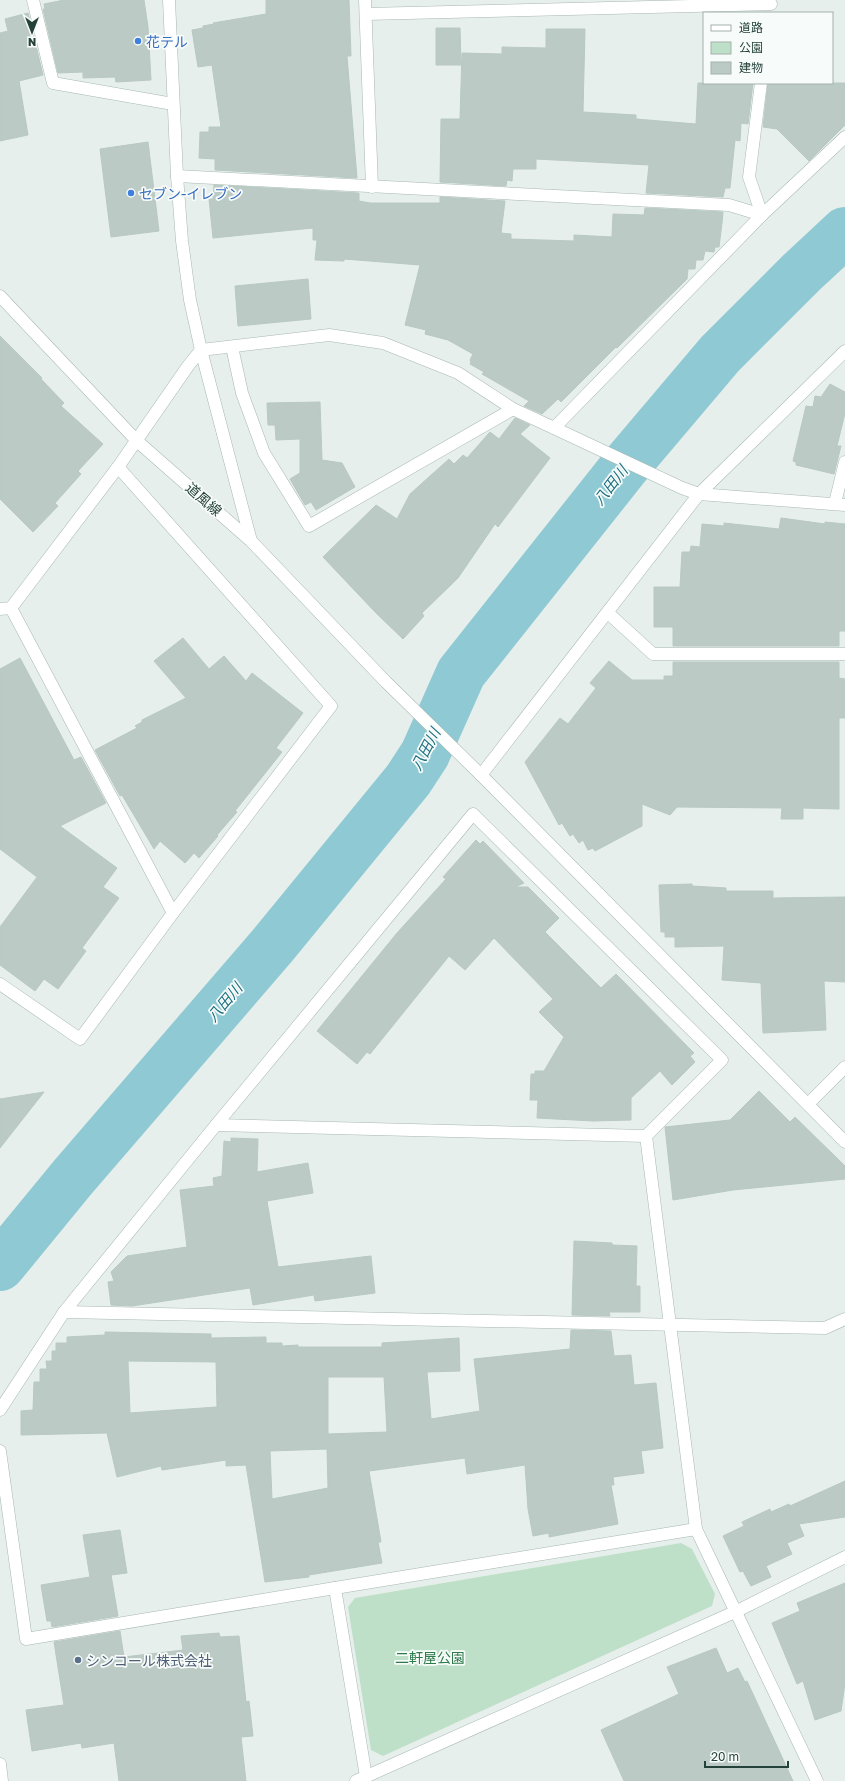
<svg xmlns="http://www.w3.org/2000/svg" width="845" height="1781" viewBox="0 0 845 1781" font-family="'Golos Text','Noto Sans JP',sans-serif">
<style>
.green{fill:#bfe0c8}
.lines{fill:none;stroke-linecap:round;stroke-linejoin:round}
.river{stroke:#8ec9d4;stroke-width:50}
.building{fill:#bbcac4;stroke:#b8c9c2;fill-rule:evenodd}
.minor-casing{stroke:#a8b8b2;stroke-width:13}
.tertiary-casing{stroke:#a8b8b2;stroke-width:13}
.secondary-casing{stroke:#a4bbb3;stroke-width:13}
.minor{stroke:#fff;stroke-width:12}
.tertiary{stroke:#fff;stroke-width:12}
.secondary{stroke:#fff;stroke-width:12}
.shop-dot{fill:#3f7fe0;stroke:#f7fbf9;stroke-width:1.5}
.service-dot{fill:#5c6f8a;stroke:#f7fbf9;stroke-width:1.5}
.labels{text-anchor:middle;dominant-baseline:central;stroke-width:3.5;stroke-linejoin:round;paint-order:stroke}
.shop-label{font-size:14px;fill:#366cbe;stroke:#f7fbf9;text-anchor:start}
.street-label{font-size:14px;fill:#24423a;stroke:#f7fbf9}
.park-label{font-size:14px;fill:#2d7a4b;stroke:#f7fbf9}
.service-label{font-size:14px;fill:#4e5e75;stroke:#f7fbf9;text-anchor:start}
.water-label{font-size:15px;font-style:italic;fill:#1c6f80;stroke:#f7fbf9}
</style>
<rect width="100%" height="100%" fill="#e6efeb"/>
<!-- green -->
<path class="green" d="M 681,1543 L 692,1549 L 715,1594 L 712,1606 L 383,1756 L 371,1750 L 348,1607 L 355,1598 Z"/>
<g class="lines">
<!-- river -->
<path class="river" d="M 0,1266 L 73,1177 L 273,945 L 408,780 L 425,754 L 461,673 L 626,465 L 720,354 L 801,273 L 845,232"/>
</g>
<!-- building -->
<g class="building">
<path d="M 64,0 L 144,0 L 148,27 L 151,80 L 116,82 L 115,77 L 83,78 L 83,72 L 58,73 L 43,9 L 45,9 L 44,4 Z"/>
<path d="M 266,0 L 349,0 L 351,56 L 347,56 L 357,178 L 215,170 L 215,159 L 199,158 L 200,132 L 209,132 L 209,127 L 221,127 L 212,65 L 198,67 L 192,30 L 203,28 L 203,26 L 214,24 L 213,23 L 266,14 Z"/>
<path d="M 28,13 L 43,75 L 19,81 L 28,135 L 0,141 L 0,33 L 8,31 L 5,19 Z"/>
<path d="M 436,28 L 460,28 L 461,65 L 436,65 Z"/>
<path d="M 546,29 L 585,29 L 583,112 L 636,115 L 636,119 L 696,124 L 698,83 L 753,83 L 748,124 L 741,123 L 740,141 L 735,140 L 730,188 L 725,188 L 723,197 L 646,193 L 649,165 L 536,159 L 536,169 L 513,169 L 512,181 L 507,180 L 506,186 L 440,182 L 441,119 L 460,119 L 462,53 L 502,54 L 502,47 L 546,48 Z"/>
<path d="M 768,83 L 845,83 L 845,125 L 809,161 L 777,129 L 763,127 Z"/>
<path d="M 148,142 L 159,231 L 111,237 L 100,149 Z"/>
<path d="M 214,185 L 359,193 L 359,201 L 370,203 L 440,203 L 440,197 L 505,201 L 501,233 L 511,234 L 511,239 L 574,241 L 574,235 L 612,237 L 613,214 L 644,215 L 645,208 L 723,212 L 722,223 L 719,247 L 715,247 L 714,252 L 705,251 L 703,260 L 696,260 L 695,269 L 688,269 L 687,279 L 617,348 L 616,347 L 561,402 L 558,399 L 542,414 L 524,406 L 529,401 L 482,374 L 484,372 L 470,364 L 471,362 L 470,360 L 473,354 L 448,340 L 425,334 L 426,330 L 405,325 L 420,265 L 344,259 L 344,261 L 315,260 L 317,240 L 313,240 L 313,228 L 213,238 L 209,199 L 213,199 Z"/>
<path d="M 308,279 L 311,319 L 238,326 L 235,286 Z"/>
<path d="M 0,336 L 42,378 L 41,379 L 64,403 L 61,406 L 103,444 L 78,471 L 81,474 L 55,503 L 58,506 L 33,532 L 0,499 Z"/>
<path d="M 830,384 L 845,392 L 845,413 L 837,446 L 841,446 L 834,474 L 796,465 L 796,462 L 793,461 L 806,406 L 813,407 L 815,396 L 821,397 Z"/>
<path d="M 320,402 L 322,460 L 342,463 L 355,487 L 316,510 L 311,502 L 305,505 L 290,479 L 300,473 L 300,439 L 276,440 L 275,425 L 268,425 L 267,403 Z"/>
<path d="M 515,418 L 530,425 L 520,434 L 550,458 L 498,527 L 495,524 L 458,578 L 422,613 L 424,616 L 403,639 L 376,613 L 323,557 L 376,505 L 397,519 L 410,494 L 449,459 L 454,464 L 463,455 L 467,458 L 490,432 L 499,439 Z"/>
<path d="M 781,518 L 825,524 L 825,522 L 845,524 L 845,631 L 839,631 L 839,646 L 673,646 L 673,627 L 654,627 L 654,587 L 680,587 L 682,552 L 690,552 L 691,546 L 700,547 L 702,524 L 724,526 L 724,523 L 779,529 Z"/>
<path d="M 183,638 L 209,669 L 224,656 L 246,681 L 252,673 L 303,713 L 276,748 L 282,752 L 235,811 L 237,812 L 217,835 L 218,836 L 199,858 L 194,853 L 185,863 L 160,841 L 154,849 L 122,795 L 120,796 L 95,750 L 137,728 L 135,726 L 142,722 L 142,720 L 186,698 L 154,661 Z"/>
<path d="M 20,658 L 74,760 L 81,757 L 106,803 L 60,826 L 117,868 L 103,887 L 119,898 L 82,948 L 86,951 L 58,989 L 44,979 L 35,991 L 0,965 L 0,927 L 37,877 L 0,849 L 0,669 Z"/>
<path d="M 609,661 L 632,680 L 664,680 L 664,676 L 673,676 L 673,662 L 839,662 L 839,678 L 845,679 L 845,718 L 839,718 L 839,809 L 803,808 L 803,819 L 781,819 L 782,808 L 677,807 L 670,815 L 642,804 L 642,826 L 595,851 L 593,848 L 588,850 L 583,840 L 579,843 L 573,834 L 570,836 L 562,823 L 559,825 L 525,762 L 560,718 L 568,724 L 596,688 L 590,683 Z"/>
<path d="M 476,840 L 480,844 L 483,841 L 524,883 L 515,887 L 528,887 L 559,918 L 545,932 L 601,988 L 616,974 L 694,1053 L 690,1056 L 695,1062 L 672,1085 L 660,1071 L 631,1098 L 631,1120 L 593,1121 L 537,1118 L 538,1100 L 530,1100 L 531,1074 L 535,1074 L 535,1071 L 544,1071 L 564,1037 L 539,1012 L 553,999 L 494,938 L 465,970 L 449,956 L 370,1054 L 367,1052 L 357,1064 L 317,1031 L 397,933 L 446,879 L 443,877 Z"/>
<path d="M 692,884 L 692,886 L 726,888 L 726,891 L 773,891 L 773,898 L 845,897 L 845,982 L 824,981 L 826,1030 L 763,1033 L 761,983 L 722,980 L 724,946 L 675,947 L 675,937 L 665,937 L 665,932 L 661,932 L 659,885 Z"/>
<path d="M 759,1091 L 790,1122 L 795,1117 L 845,1166 L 845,1179 L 733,1190 L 673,1200 L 665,1127 L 730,1120 Z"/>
<path d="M 44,1092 L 0,1148 L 0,1099 Z"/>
<path d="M 231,1138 L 258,1139 L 257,1172 L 308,1163 L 313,1193 L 267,1201 L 278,1267 L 371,1256 L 375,1293 L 315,1301 L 314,1295 L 253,1305 L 250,1288 L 132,1306 L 111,1305 L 108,1282 L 114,1281 L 111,1272 L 127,1256 L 187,1247 L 180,1190 L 214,1186 L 213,1178 L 222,1176 L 224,1141 L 231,1142 Z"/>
<path d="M 574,1241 L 612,1243 L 612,1245 L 637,1246 L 636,1286 L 640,1286 L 640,1312 L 609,1312 L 610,1316 L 572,1315 Z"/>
<path d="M 571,1330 L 611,1331 L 614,1356 L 631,1355 L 634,1385 L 656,1383 L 663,1448 L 641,1451 L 644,1473 L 613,1477 L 614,1485 L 611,1485 L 618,1524 L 549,1537 L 549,1533 L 533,1536 L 528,1509 L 525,1465 L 467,1474 L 465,1458 L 369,1471 L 381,1542 L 378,1542 L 382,1563 L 309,1575 L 309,1577 L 265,1582 L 246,1465 L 226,1466 L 226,1460 L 162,1470 L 161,1466 L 117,1477 L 107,1433 L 21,1435 L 21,1411 L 33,1410 L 34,1382 L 40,1382 L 40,1369 L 47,1369 L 46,1361 L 52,1361 L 52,1351 L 56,1351 L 56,1343 L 67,1343 L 67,1337 L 105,1335 L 105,1332 L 211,1334 L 211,1338 L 266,1337 L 266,1343 L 282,1343 L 282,1346 L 298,1345 L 298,1347 L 382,1347 L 382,1343 L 459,1338 L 460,1371 L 427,1372 L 431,1419 L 480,1411 L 474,1359 L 570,1349 ZM 128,1361 L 216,1362 L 217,1407 L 130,1413 ZM 328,1377 L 384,1377 L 387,1432 L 328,1434 ZM 327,1449 L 328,1488 L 272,1499 L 270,1451 Z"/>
<path d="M 845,1481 L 845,1517 L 799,1524 L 804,1536 L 787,1543 L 792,1554 L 766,1566 L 771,1577 L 751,1586 L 743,1571 L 740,1572 L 723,1536 L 744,1526 L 742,1522 L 770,1509 L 771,1512 L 789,1504 L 790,1506 Z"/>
<path d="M 120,1530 L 127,1573 L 111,1575 L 118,1616 L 52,1627 L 51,1621 L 47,1621 L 41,1585 L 90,1577 L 83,1535 Z"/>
<path d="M 845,1583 L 845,1683 L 841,1711 L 815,1720 L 803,1681 L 797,1684 L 772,1623 L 800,1611 L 797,1603 Z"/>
<path d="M 120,1631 L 124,1657 L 183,1650 L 181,1636 L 219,1633 L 220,1637 L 239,1636 L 246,1702 L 249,1701 L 253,1736 L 241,1737 L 246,1781 L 119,1781 L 114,1743 L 82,1748 L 81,1743 L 32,1751 L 26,1710 L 64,1705 L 54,1642 Z"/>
<path d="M 716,1648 L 727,1673 L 738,1668 L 745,1682 L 747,1681 L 793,1781 L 624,1781 L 601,1730 L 679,1694 L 667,1667 Z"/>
</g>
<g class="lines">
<!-- minor casing -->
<g class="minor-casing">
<g id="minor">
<path d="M 33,0 L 53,83 L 173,104"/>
<path d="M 365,0 L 372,187"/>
<path d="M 366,14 L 771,4"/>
<path d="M 761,83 L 749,177 L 762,215"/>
<path d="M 177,176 L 729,205 L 762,215"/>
<path d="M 232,347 L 242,393 L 264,453 L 309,526 L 513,409"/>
<path d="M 554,428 L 682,488 L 699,494 L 845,505"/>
<path d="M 835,503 L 845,462"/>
<path d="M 11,608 L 173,913"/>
<path d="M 0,609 L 11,608 L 118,467 L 188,366 L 201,350 L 329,335 L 383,343 L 458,373 L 513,409 L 554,428 L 762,215 L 845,137"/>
<path d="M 608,613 L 653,654 L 845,654"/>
<path d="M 481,775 L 699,494 L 845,351"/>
<path d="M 0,984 L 80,1039 L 173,913 L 331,706 L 118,467"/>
<path d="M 808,1104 L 845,1067"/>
<path d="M 216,1125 L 646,1136"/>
<path d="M 64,1312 L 825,1328 L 845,1319"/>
<path d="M 0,1410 L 64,1312 L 216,1125 L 473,814 L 722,1060 L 646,1136 L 696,1529 L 817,1781"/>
<path d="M 0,1451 L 26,1639 L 335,1588"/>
<path d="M 366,1777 L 335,1588 L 696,1529"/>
<path d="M 356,1781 L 737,1611 L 845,1557"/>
</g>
</g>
<!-- tertiary casing -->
<g class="tertiary-casing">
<g id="tertiary">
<path d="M 169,0 L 177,176 L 182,241 L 190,300 L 201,350 L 251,541"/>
<path d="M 0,296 L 137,441 L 251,541 L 386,682 L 481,775 L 845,1142"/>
</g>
</g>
<!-- secondary casing -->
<g class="secondary-casing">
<path id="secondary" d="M 0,1764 L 2,1781"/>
</g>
<!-- minor -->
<use href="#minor" class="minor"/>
<!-- tertiary -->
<use href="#tertiary" class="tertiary"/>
<!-- secondary -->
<use href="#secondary" class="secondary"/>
</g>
<!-- markers -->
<g class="shop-dot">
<circle cx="138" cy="41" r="4"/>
<circle cx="131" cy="193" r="4"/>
</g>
<circle class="service-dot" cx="78" cy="1660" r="4"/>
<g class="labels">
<!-- shop labels -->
<g class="shop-label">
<text x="146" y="41">花テル</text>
<text x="139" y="193">セブン-イレブン</text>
</g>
<!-- street labels -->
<g class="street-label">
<text transform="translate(204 499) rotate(41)">道風線</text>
</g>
<!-- park labels -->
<g class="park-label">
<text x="430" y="1657">二軒屋公園</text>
</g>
<!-- service labels -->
<g class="service-label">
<text x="86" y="1660">シンコール株式会社</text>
</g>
<!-- water labels -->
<g class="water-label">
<text transform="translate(610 485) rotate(-52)">八田川</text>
<text transform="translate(425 749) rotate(-62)">八田川</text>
<text transform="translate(224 1002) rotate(-50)">八田川</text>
</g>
</g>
<!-- legend -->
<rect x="703" y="12" width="130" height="72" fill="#f7fbf9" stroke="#a3b1ad"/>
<rect x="711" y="25" width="20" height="6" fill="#ffffff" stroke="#a3b1ad"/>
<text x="739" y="32" font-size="12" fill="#24423a">道路</text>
<rect x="711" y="42" width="20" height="12" fill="#bfe0c8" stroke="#a3b1ad"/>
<text x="739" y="52" font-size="12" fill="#24423a">公園</text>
<rect x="711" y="62" width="20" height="12" fill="#bbcac4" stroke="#a3b1ad"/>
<text x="739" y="72" font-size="12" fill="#24423a">建物</text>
<!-- north arrow -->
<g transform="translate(32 32) rotate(180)" stroke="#f7fbf9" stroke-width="3" paint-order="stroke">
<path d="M0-3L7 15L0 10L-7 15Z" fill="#24423a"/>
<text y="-6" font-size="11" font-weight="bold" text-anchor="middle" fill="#24423a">N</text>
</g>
<!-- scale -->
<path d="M705 1761v6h83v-6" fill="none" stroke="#24423a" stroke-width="2"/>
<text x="711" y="1761" font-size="12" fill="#24423a" stroke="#f7fbf9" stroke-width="3" paint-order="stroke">20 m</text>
</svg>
